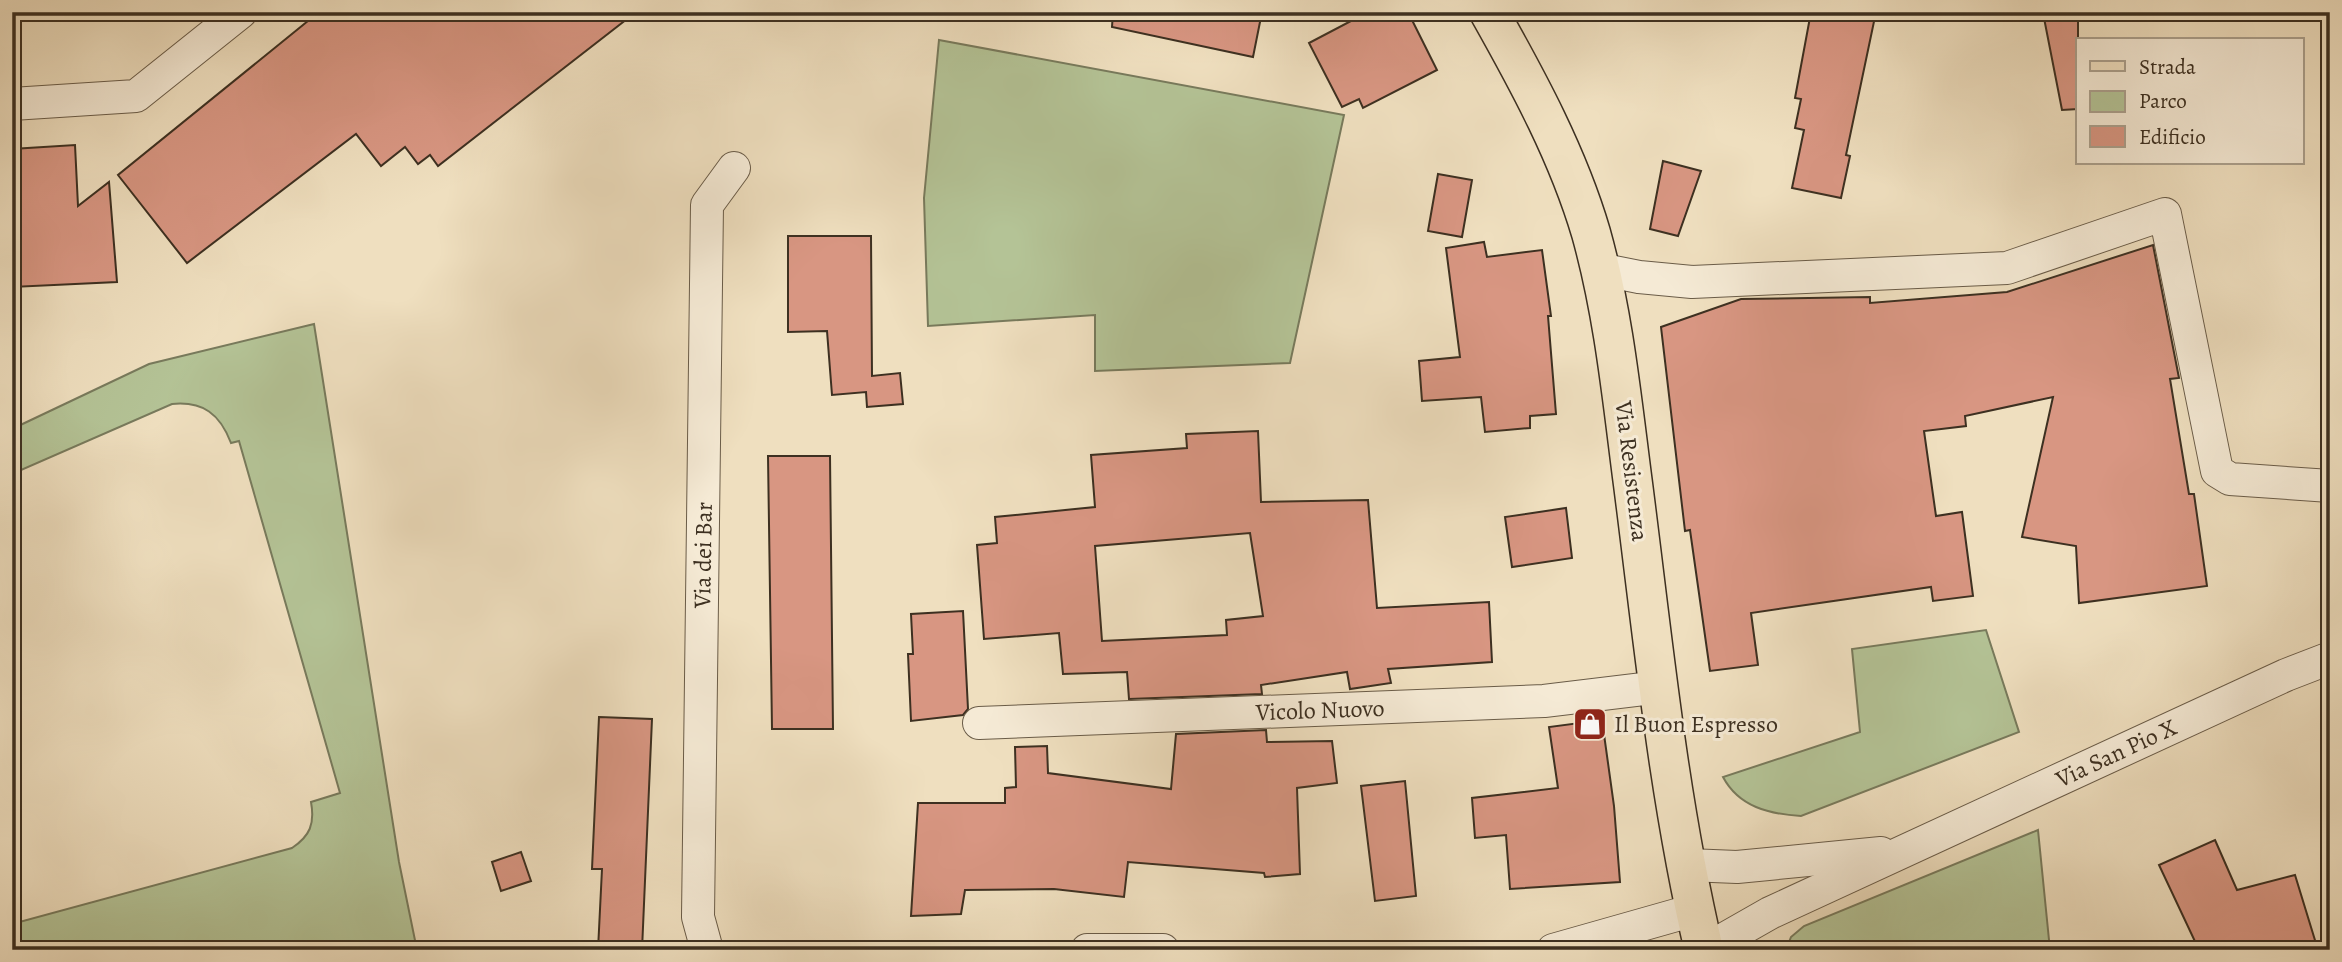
<svg xmlns="http://www.w3.org/2000/svg" width="2342" height="962" viewBox="0 0 2342 962" font-family="Alegreya,serif">
<style>
.green{fill:#b4c396;stroke:#787a5c;stroke-width:2}
.building{fill:#d89682;stroke:#3d3021;stroke-width:2;fill-rule:evenodd}
.lines{fill:none;stroke-linecap:round;stroke-linejoin:round}
.minor-casing{stroke:#6a5c48;stroke-width:34}
.primary-casing{stroke:#3d3021;stroke-width:41}
.minor{stroke:#f5ead5;stroke-width:32}
.primary{stroke:#efdfbf;stroke-width:38}
.labels{text-anchor:middle;dominant-baseline:central;stroke-width:6;stroke-linejoin:round;paint-order:stroke}
.street-label{font-size:24px;fill:#3d3021;stroke:#f5ead5}
.poi-label{font-size:24px;fill:#3d3021;stroke:#f5ead5;text-anchor:start}
</style>
<rect width="100%" height="100%" fill="#efdfbf"/>
<filter id="stains"><feTurbulence type="fractalNoise" baseFrequency=".00286" numOctaves="4"/><feColorMatrix values="0 0 0 0 .2 0 0 0 0 .09 0 0 0 0 .02 0 0 0 .5 -.17"/></filter>
<radialGradient id="worn" r=".72"><stop offset=".6" stop-color="#630" stop-opacity="0"/><stop offset="1" stop-color="#630" stop-opacity=".3"/></radialGradient>
<!-- green -->
<g class="green">
<path d="M 939,40 L 1344,115 L 1290,363 L 1095,371 L 1095,315 L 928,326 L 924,198 Z"/>
<path d="M 314,324 L 399,862 L 417,950 L 12,950 L 12,924 L 292,848 C 310,836 315,824 311,802 L 340,793 L 239,441 L 231,443 C 220,414 203,401 172,404 L 12,474 L 12,429 L 149,364 Z"/>
<path d="M 1986,630 L 2019,732 L 1801,816 C 1769,814 1739,807 1723,777 L 1860,732 L 1852,649 Z"/>
<path d="M 2038,830 L 2050,950 L 1786,950 L 1791,937 L 1804,926 Z"/>
</g>
<!-- building -->
<g class="building">
<path d="M 319,12 L 636,12 L 438,166 L 430,155 L 418,164 L 405,147 L 381,166 L 356,134 L 187,263 L 118,175 Z"/>
<path d="M 1113,12 L 1262,12 L 1253,57 L 1112,27 Z"/>
<path d="M 1368,12 L 1408,12 L 1437,70 L 1363,108 L 1359,99 L 1342,107 L 1309,43 Z"/>
<path d="M 1811,12 L 1876,12 L 1846,155 L 1850,156 L 1841,198 L 1792,188 L 1804,130 L 1795,128 L 1801,99 L 1795,98 Z"/>
<path d="M 2078,12 L 2078,109 L 2062,110 L 2044,18 Z"/>
<path d="M 75,145 L 78,206 L 109,182 L 117,282 L 12,287 L 12,149 Z"/>
<path d="M 1663,161 L 1701,171 L 1678,236 L 1650,229 Z"/>
<path d="M 1438,174 L 1472,180 L 1462,237 L 1428,231 Z"/>
<path d="M 788,236 L 871,236 L 872,376 L 900,373 L 903,404 L 867,407 L 866,392 L 832,395 L 827,331 L 788,332 Z"/>
<path d="M 1484,242 L 1487,257 L 1542,250 L 1551,316 L 1548,316 L 1556,414 L 1530,416 L 1530,428 L 1485,432 L 1481,397 L 1422,401 L 1419,361 L 1460,357 L 1446,248 Z"/>
<path d="M 2153,245 L 2179,378 L 2170,379 L 2189,494 L 2194,494 L 2207,586 L 2079,603 L 2076,546 L 2022,537 L 2053,397 L 1965,416 L 1966,426 L 1924,431 L 1936,516 L 1962,512 L 1973,596 L 1933,601 L 1931,587 L 1751,613 L 1758,665 L 1710,671 L 1690,530 L 1685,531 L 1661,327 L 1741,299 L 1870,297 L 1870,303 L 2007,292 Z"/>
<path d="M 1258,431 L 1261,502 L 1368,500 L 1377,608 L 1489,602 L 1492,662 L 1388,669 L 1391,683 L 1350,689 L 1347,672 L 1261,685 L 1262,694 L 1129,699 L 1127,672 L 1063,674 L 1059,633 L 984,639 L 977,545 L 997,543 L 995,517 L 1095,507 L 1091,455 L 1187,448 L 1186,434 ZM 1250,533 L 1263,616 L 1226,620 L 1227,635 L 1102,641 L 1095,546 Z"/>
<path d="M 768,456 L 830,456 L 833,729 L 772,729 Z"/>
<path d="M 1566,508 L 1572,558 L 1512,567 L 1505,517 Z"/>
<path d="M 963,611 L 968,709 L 963,715 L 911,721 L 908,654 L 913,654 L 911,614 Z"/>
<path d="M 599,717 L 652,719 L 642,950 L 598,950 L 602,869 L 592,869 Z"/>
<path d="M 1602,720 L 1614,806 L 1620,882 L 1510,889 L 1506,835 L 1475,838 L 1472,798 L 1558,788 L 1549,727 Z"/>
<path d="M 1266,730 L 1267,742 L 1332,741 L 1337,783 L 1297,788 L 1300,874 L 1265,877 L 1264,873 L 1128,862 L 1124,897 L 1054,889 L 965,890 L 961,914 L 911,916 L 918,803 L 1005,803 L 1005,788 L 1016,787 L 1015,747 L 1047,746 L 1048,773 L 1171,789 L 1176,734 Z"/>
<path d="M 1405,781 L 1416,896 L 1375,901 L 1361,786 Z"/>
<path d="M 2215,840 L 2237,890 L 2295,875 L 2318,950 L 2199,950 L 2159,865 Z"/>
<path d="M 521,852 L 531,881 L 501,891 L 492,862 Z"/>
</g>
<g class="lines">
<!-- minor casing -->
<g class="minor-casing">
<g id="minor">
<path d="M 12,104 L 136,96 L 241,12"/>
<path d="M 1599,269 L 1639,277 L 1692,282 L 2007,268 L 2165,214 L 2217,471 L 2230,479 L 2330,486"/>
<path d="M 979,723 L 1544,701 L 1660,687"/>
<path d="M 1688,865 L 1737,867 L 1881,853"/>
<path d="M 707,950 L 698,917 L 707,205 L 734,168"/>
<path d="M 1087,950 L 1163,950"/>
<path d="M 1553,950 L 1694,910"/>
<path d="M 1705,950 L 1770,913 L 2286,675 L 2330,658"/>
</g>
</g>
<!-- primary casing -->
<g class="primary-casing">
<path id="primary" d="M 1489,12 C 1529,83 1568,155 1591,233 C 1614,315 1622,400 1633,484 C 1653,639 1668,797 1704,950"/>
</g>
<!-- minor -->
<use href="#minor" class="minor"/>
<!-- primary -->
<use href="#primary" class="primary"/>
</g>
<!-- icons -->
<defs>
<g id="shop-square" transform="scale(1.75)"><rect x="-9" y="-9" width="18" height="18" rx="4" fill="#8f2418" stroke="#f5ead5"/><path d="M-5-2.5h2.3a2.7 3.5 0 0 1 5.4 0H5L5.5 6h-11ZM-1.5-2.5h3a1.5 2.3 0 0 0-3 0Z" fill="#fff"/></g>
</defs>
<g fill-rule="evenodd">
<use href="#shop-square" x="1590" y="724"/>
</g>
<g class="labels">
<!-- street labels -->
<g class="street-label">
<text transform="translate(1632 471) rotate(83)">Via Resistenza</text>
<text transform="translate(703 555) rotate(-89)">Via dei Bar</text>
<text transform="translate(1320 710) rotate(-2)">Vicolo Nuovo</text>
<text transform="translate(2116 753) rotate(-25)">Via San Pio X</text>
</g>
<!-- poi labels -->
<g class="poi-label">
<text x="1614" y="724">Il Buon Espresso</text>
</g>
</g>
<!-- margin -->
<rect width="2342" height="962" fill="none" stroke="#efdfbf" stroke-width="42"/>
<rect x="14" y="14" width="2314" height="934" fill="none" stroke="#3d3021" stroke-width="3.5"/>
<rect x="21" y="21" width="2300" height="920" fill="none" stroke="#3d3021" stroke-width="2"/>
<!-- legend -->
<rect x="2076" y="38" width="228" height="126" fill="#f5ead5" stroke="#aba08d" stroke-width="2"/>
<rect x="2090" y="61" width="35" height="10" fill="#efdfbf" stroke="#aba08d" stroke-width="2"/>
<text x="2139" y="74" font-size="21" fill="#3d3021">Strada</text>
<rect x="2090" y="91" width="35" height="21" fill="#b4c396" stroke="#aba08d" stroke-width="2"/>
<text x="2139" y="108" font-size="21" fill="#3d3021">Parco</text>
<rect x="2090" y="126" width="35" height="21" fill="#d89682" stroke="#aba08d" stroke-width="2"/>
<text x="2139" y="144" font-size="21" fill="#3d3021">Edificio</text>
<rect width="100%" height="100%" filter="url(#stains)"/>
<rect width="100%" height="100%" fill="url(#worn)"/>
</svg>
